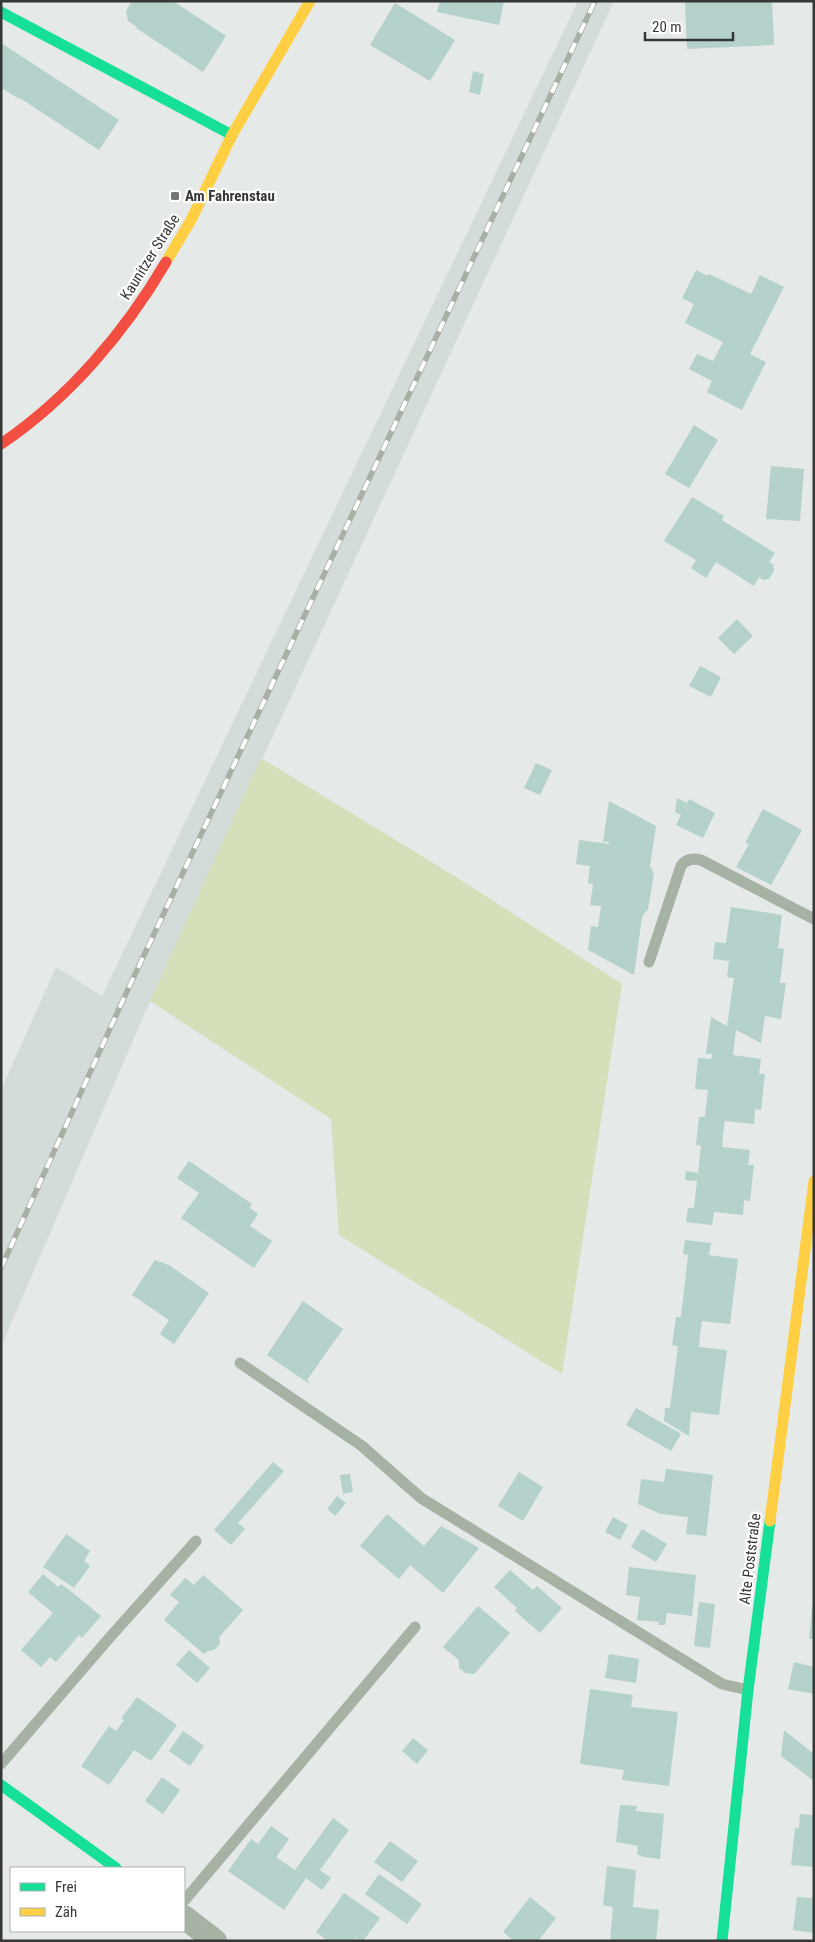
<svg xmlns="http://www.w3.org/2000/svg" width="815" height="1942" viewBox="0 0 815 1942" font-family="'Roboto Condensed',sans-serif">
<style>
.built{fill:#d3dcd8}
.green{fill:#d5dfb9}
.building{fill:#b4d1cc}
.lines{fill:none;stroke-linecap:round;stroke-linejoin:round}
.lane{stroke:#a5b2a4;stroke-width:11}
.street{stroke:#a5b2a4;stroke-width:24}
.fast{stroke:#16e098;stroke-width:11}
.slow{stroke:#ffcf43;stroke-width:11}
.jam{stroke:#f24e42;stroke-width:11}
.rail-casing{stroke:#a8b0a6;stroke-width:5.5}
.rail{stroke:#fff;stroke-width:4;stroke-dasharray:11;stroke-linecap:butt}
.poi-dot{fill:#737675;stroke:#fff;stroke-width:2}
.labels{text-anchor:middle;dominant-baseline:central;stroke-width:4.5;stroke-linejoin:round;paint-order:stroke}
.poi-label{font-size:15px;font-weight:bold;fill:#353837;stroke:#fff;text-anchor:start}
.street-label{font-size:15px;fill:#353837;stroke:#fff}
</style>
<rect width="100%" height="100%" fill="#e5e9e7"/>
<!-- built -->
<path class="built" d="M 578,1 L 614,1 L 150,1001 L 1,1347 L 1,1090 L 56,967 L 102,996 Z"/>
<!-- green -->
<path class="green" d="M 261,758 L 456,877 L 622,984 L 562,1374 L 339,1235 L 331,1119 L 150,1001 Z"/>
<!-- building -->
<g class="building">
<path d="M 132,1 L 173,1 L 226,36 L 203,72 L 136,28 L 137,27 L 128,21 L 126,11 Z"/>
<path d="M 440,1 L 504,1 L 499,25 L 437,12 Z"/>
<path d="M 689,1 L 772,1 L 774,45 L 687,49 L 685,2 Z"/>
<path d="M 395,3 L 455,40 L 430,81 L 370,45 Z"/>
<path d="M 1,43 L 119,120 L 99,150 L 20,98 L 18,98 L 1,88 Z"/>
<path d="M 473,71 L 484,74 L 480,95 L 469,92 Z"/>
<path d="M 696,270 L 708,276 L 709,274 L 751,294 L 760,275 L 784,287 L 750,354 L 766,362 L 742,410 L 707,392 L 712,381 L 689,369 L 697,354 L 713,361 L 723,342 L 685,323 L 694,304 L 682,298 Z"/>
<path d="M 694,425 L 718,440 L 689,488 L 665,474 Z"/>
<path d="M 771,466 L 804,469 L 800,521 L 766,519 Z"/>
<path d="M 692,497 L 724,516 L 722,520 L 775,553 L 769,562 L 773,564 L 774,570 L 769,579 L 763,580 L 759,577 L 754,586 L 716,562 L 706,578 L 691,568 L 696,560 L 664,541 Z"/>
<path d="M 737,619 L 753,636 L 734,654 L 718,638 Z"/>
<path d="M 700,666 L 721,677 L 711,697 L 689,686 Z"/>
<path d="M 536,763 L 552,770 L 540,795 L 524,788 Z"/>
<path d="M 677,798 L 687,803 L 689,799 L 715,813 L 703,838 L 676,825 L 681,815 L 675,812 Z"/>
<path d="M 609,801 L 656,826 L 650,866 L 654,874 L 648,909 L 642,917 L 634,975 L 588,950 L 591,926 L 598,927 L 601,906 L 590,905 L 593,884 L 588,883 L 590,866 L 576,864 L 579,840 L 609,844 L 609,842 L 603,842 Z"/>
<path d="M 763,809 L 802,830 L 771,885 L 736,867 L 749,844 L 745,843 Z"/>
<path d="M 731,907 L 782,915 L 778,948 L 784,949 L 780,983 L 786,983 L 781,1019 L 765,1016 L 761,1043 L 736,1030 L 733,1055 L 761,1059 L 759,1074 L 765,1074 L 761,1110 L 755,1109 L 754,1124 L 725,1121 L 723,1134 L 722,1147 L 750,1150 L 748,1165 L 754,1165 L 750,1201 L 744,1200 L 743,1215 L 714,1212 L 712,1225 L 686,1222 L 688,1208 L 694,1208 L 697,1181 L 685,1180 L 686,1171 L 698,1173 L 701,1146 L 696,1145 L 699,1117 L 705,1117 L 708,1090 L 695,1089 L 698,1058 L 711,1059 L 712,1054 L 706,1054 L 711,1017 L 727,1026 L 734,978 L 727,977 L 729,961 L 713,959 L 715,942 L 725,943 L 726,942 Z"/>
<path d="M 189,1161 L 252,1204 L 250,1208 L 258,1214 L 250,1226 L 272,1241 L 254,1268 L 181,1218 L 199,1193 L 177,1178 Z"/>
<path d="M 685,1240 L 711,1243 L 709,1255 L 738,1259 L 730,1324 L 702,1321 L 700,1334 L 699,1347 L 727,1350 L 719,1415 L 691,1412 L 689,1436 L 664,1421 L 665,1408 L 670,1408 L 678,1346 L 672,1345 L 676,1317 L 681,1317 L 688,1255 L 683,1254 Z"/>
<path d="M 155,1260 L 169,1265 L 209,1293 L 174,1344 L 160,1334 L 169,1320 L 132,1295 Z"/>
<path d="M 303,1301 L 343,1329 L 307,1380 L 309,1382 L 308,1383 L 267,1355 Z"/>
<path d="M 636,1408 L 681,1434 L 671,1451 L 626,1425 Z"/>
<path d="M 273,1462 L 284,1471 L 238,1523 L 245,1529 L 231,1545 L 214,1530 Z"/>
<path d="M 666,1469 L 713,1475 L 706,1536 L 686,1534 L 688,1517 L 661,1514 L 638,1504 L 641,1479 L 664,1482 Z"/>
<path d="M 519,1472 L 543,1487 L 523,1521 L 498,1506 Z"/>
<path d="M 350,1474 L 353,1492 L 343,1494 L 340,1475 Z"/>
<path d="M 337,1496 L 346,1503 L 335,1516 L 327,1509 Z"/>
<path d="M 387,1514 L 424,1546 L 441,1526 L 479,1548 L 443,1593 L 410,1565 L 399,1579 L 360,1546 Z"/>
<path d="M 613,1517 L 628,1525 L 620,1540 L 605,1532 Z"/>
<path d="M 642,1529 L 667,1544 L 656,1562 L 631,1547 Z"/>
<path d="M 66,1534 L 90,1551 L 84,1561 L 90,1566 L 74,1588 L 43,1567 Z"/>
<path d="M 629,1567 L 696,1575 L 692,1616 L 667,1613 L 665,1625 L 658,1625 L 659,1622 L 637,1620 L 640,1597 L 626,1595 Z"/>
<path d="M 510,1570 L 533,1590 L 537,1586 L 562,1608 L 540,1633 L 515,1611 L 517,1608 L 494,1587 Z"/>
<path d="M 43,1574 L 58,1587 L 61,1584 L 72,1592 L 101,1616 L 82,1638 L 79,1635 L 56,1662 L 50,1657 L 41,1667 L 21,1650 L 53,1613 L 28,1592 Z"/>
<path d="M 203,1575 L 243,1610 L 219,1637 L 220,1644 L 214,1650 L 208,1651 L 204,1654 L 164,1620 L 179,1602 L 170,1595 L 185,1578 L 194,1585 Z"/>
<path d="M 699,1602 L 715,1604 L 710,1648 L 694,1646 Z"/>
<path d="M 478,1606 L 510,1633 L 474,1674 L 465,1673 L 459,1668 L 459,1660 L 443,1647 Z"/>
<path d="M 812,1607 L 814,1607 L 814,1639 L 809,1639 Z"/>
<path d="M 189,1650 L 210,1668 L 197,1683 L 176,1665 Z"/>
<path d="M 609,1654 L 639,1659 L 636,1683 L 605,1678 Z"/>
<path d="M 794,1662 L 814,1667 L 814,1694 L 788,1689 Z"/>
<path d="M 590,1689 L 633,1695 L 631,1707 L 678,1712 L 669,1786 L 622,1780 L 624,1770 L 580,1764 Z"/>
<path d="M 137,1697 L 177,1725 L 151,1761 L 134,1750 L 109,1785 L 81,1766 L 109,1726 L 116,1731 L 124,1720 L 121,1719 Z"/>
<path d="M 784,1730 L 814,1754 L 814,1781 L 781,1756 Z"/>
<path d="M 183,1731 L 204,1746 L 190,1766 L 169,1751 Z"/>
<path d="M 413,1738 L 428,1750 L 417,1764 L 402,1751 Z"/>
<path d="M 162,1777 L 180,1790 L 163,1814 L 145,1801 Z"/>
<path d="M 620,1805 L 637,1806 L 636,1811 L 664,1814 L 660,1859 L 644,1857 L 637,1854 L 638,1846 L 616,1842 Z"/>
<path d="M 800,1814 L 814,1815 L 814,1867 L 791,1865 L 795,1828 L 799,1828 Z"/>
<path d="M 333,1818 L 349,1830 L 320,1870 L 331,1878 L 322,1890 L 306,1878 L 284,1910 L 228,1871 L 251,1839 L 258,1844 L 271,1826 L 289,1839 L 276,1857 L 295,1870 Z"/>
<path d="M 390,1841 L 418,1861 L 402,1882 L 374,1862 Z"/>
<path d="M 607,1866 L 636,1870 L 633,1907 L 659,1910 L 656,1941 L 610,1941 L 613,1907 L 603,1905 Z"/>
<path d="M 379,1874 L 422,1904 L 407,1924 L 365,1894 Z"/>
<path d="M 344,1893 L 380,1918 L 363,1941 L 359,1941 L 356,1938 L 354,1941 L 328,1941 L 316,1932 Z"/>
<path d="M 530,1897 L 556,1918 L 538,1941 L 514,1941 L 503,1932 Z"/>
<path d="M 797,1897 L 814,1898 L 814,1933 L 793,1930 Z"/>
</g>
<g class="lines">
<!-- lane -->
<g class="lane">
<path d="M 649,962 L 681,866 C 686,859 693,858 701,860 L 814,919"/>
<path d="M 240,1363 L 362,1446 L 421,1498 L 722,1684 L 748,1690"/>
<path d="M 1,1764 L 111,1636 L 196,1541"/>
<path d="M 184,1901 L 415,1627"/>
</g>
<!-- street -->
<path class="street" d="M 184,1917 L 215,1941"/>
<!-- fast -->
<g class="fast">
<path d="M 1,12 L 232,135"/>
<path d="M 1,1785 L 116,1868"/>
<path d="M 722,1941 L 748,1690 L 770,1521"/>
</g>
<!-- slow -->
<g class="slow">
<path d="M 166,262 L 191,220 L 232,135 L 310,1"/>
<path d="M 770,1521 L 814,1181"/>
</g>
<!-- jam -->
<path class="jam" d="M 1,444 C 69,398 125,332 166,262"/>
<!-- rail casing -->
<g class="rail-casing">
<path id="rail" d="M 1,1268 L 129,987 L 595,1"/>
</g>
<!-- rail -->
<use href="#rail" class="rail"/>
</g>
<!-- markers -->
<rect class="poi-dot" x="170" y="191" width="10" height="10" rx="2.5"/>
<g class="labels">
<!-- poi labels -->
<g class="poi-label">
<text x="185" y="196">Am Fahrenstau</text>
</g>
<!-- street labels -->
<g class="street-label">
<text transform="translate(150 257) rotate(-58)">Kaunitzer Straße</text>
<text transform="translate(750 1559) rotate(-83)">Alte Poststraße</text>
</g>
</g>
<!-- border -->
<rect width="815" height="1942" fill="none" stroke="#353837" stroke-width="5"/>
<!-- legend -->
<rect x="10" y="1867" width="175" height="65" fill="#ffffff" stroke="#aeafaf"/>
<rect x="20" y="1883" width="25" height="8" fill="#16e098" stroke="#aeafaf"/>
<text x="55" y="1892" font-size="15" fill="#353837">Frei</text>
<rect x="20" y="1908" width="25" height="8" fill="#ffcf43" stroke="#aeafaf"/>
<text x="55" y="1917" font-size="15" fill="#353837">Zäh</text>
<!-- scale -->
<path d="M645 32v8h88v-8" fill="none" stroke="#353837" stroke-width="2.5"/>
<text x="652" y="32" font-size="15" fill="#353837" stroke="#ffffff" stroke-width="4" paint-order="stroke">20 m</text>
</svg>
